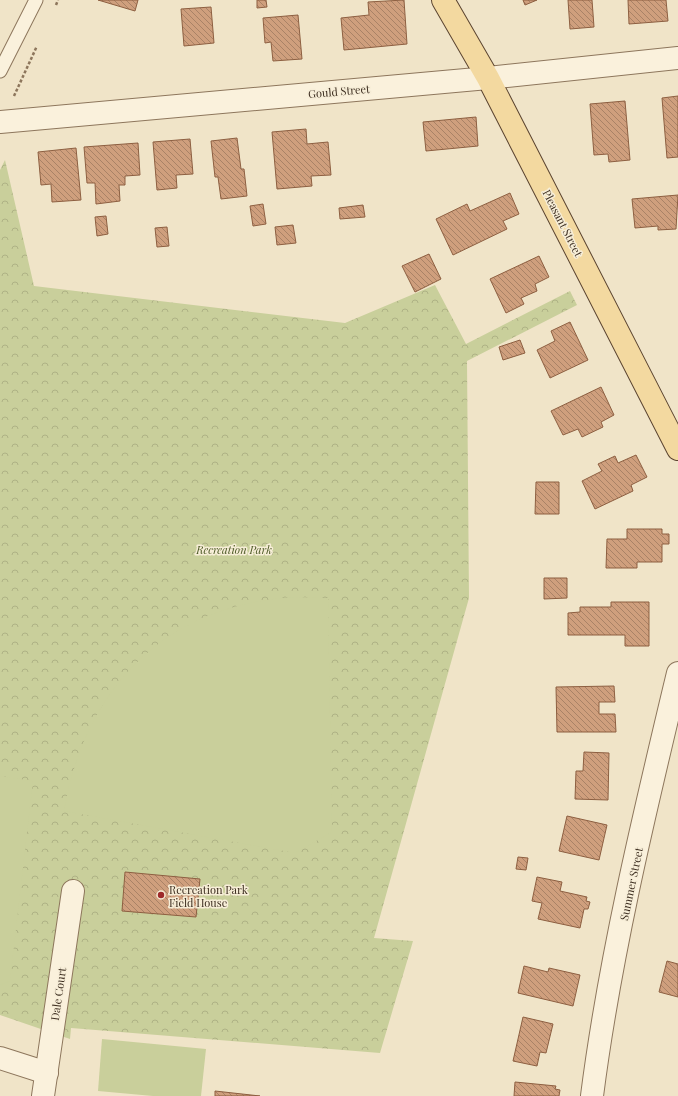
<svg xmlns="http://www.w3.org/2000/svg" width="678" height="1096" viewBox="0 0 678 1096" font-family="'Playfair Display',serif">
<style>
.park{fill:url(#park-crowns)}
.pitch{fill:#c9cf9b}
.building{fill:url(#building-back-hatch);stroke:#8d5f41}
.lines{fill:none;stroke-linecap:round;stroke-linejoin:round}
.service-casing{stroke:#8d765c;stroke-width:15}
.minor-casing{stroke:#8d765c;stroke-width:24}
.tertiary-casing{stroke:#8d765c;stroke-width:24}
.primary-casing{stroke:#5b4430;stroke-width:24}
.path{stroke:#8d765c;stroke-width:2.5;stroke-dasharray:3 2;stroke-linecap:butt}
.service{stroke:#faf1dc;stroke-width:13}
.minor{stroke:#faf1dc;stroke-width:22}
.tertiary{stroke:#faf1dc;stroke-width:22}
.primary{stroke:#f3d9a0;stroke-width:22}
.poi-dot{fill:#9e2a2b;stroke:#f7eed8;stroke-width:1.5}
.labels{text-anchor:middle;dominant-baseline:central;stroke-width:3;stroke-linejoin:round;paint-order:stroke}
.street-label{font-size:11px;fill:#3d2e20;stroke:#f7eed8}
.park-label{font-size:11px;font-style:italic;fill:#4d5a26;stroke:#f7eed8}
.poi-label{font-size:11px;fill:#3d2e20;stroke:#f7eed8;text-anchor:start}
</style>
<defs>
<pattern id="park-crowns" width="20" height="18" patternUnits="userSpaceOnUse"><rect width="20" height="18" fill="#c9cf9b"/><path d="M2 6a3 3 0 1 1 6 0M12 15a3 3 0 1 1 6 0" fill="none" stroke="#aeb285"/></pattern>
<pattern id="building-back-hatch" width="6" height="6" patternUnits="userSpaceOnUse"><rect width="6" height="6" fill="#cf9f7d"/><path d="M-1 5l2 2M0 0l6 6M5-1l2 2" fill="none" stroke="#a98266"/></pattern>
</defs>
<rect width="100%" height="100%" fill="#f0e4c8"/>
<!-- park -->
<path class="park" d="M 5,160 L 34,286 L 345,323 L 435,285 L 466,344 L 570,291 L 577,305 L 467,361 L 469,598 L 374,938 L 413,941 L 380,1053 L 71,1028 L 70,1039 L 0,1015 L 0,170 Z"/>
<!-- pitch -->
<g class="pitch">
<path d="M 294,597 L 328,598 L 332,832 L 295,853 L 64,811 C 85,687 166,605 294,597 Z"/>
<path d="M 0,776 L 33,781 L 10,981 L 0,985 Z"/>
<path d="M 102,1039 L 206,1049 L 201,1096 L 153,1096 L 98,1091 Z"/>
</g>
<!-- building -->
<g class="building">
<path d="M 98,0 L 138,0 L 135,11 Z"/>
<path d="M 257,0 L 266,0 L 267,7 L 257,8 Z"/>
<path d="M 404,0 L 407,44 L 344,50 L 341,18 L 369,15 L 368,2 Z"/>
<path d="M 523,0 L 537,0 L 525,5 Z"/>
<path d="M 568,0 L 592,0 L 594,27 L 570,29 Z"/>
<path d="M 628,0 L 666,0 L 668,21 L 629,24 Z"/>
<path d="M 211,7 L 214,43 L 184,46 L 181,9 Z"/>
<path d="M 298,15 L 302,59 L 273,61 L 271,42 L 265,43 L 263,18 Z"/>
<path d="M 678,96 L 678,157 L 667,158 L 662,98 Z"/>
<path d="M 625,101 L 630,160 L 609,162 L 608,154 L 594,155 L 590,104 Z"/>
<path d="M 476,117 L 478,146 L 426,151 L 423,122 Z"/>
<path d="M 306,129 L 307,144 L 328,142 L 331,175 L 311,176 L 312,186 L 277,189 L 272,132 Z"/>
<path d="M 237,138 L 241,169 L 244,169 L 247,196 L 221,199 L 218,177 L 215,177 L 211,141 Z"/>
<path d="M 190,139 L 193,174 L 176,175 L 177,188 L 157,190 L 153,142 Z"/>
<path d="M 138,143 L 140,175 L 125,176 L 125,185 L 119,185 L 120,201 L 96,204 L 95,183 L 87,183 L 84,147 Z"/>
<path d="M 76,148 L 81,200 L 52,202 L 51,184 L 41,185 L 38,152 Z"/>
<path d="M 510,193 L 519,214 L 503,221 L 507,229 L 453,255 L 436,219 L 467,204 L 470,211 Z"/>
<path d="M 678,195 L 676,229 L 658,230 L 658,226 L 635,228 L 632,199 Z"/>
<path d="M 263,204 L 266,224 L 253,226 L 250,206 Z"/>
<path d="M 363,205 L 365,217 L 340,219 L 339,208 Z"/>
<path d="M 106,216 L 108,234 L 97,236 L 95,217 Z"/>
<path d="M 293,225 L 296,243 L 277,245 L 275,227 Z"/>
<path d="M 167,227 L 169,246 L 157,247 L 155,228 Z"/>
<path d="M 429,254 L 441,279 L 415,292 L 402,266 Z"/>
<path d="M 539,256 L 549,277 L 535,284 L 537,291 L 521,298 L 524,304 L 506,313 L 490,279 Z"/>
<path d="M 570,322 L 588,360 L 550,378 L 537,350 L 555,341 L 551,331 Z"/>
<path d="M 520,340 L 525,353 L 503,360 L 499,347 Z"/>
<path d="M 601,387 L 614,415 L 601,422 L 603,427 L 582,437 L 578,429 L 563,435 L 551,411 Z"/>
<path d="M 636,455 L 647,477 L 631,485 L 633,491 L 595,509 L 582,481 L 602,471 L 598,464 L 615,456 L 618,463 Z"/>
<path d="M 536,482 L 559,482 L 559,514 L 535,514 Z"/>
<path d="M 627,529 L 662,529 L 662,534 L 669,534 L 669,544 L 662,544 L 662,562 L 637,562 L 637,568 L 606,568 L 607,539 L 627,539 Z"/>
<path d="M 544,578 L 567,578 L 567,598 L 544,599 Z"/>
<path d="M 611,602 L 649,602 L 649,646 L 625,646 L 625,635 L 568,635 L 568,613 L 580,612 L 580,607 L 611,607 Z"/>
<path d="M 614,686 L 615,702 L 599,702 L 599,714 L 615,714 L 616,732 L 557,732 L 556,687 Z"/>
<path d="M 584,752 L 609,753 L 608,800 L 575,799 L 576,771 L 583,771 Z"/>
<path d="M 567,816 L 607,825 L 599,860 L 559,851 Z"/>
<path d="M 518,857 L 528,858 L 526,870 L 516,869 Z"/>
<path d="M 125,872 L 200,879 L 196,917 L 122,911 Z"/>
<path d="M 537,877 L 562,882 L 560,891 L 587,897 L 586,901 L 590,902 L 588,909 L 584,909 L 580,928 L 538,919 L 542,903 L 532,901 Z"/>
<path d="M 667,961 L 678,964 L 678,997 L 659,992 Z"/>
<path d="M 524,966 L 548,972 L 549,968 L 580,975 L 573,1006 L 518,993 Z"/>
<path d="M 523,1017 L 553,1024 L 546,1053 L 540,1052 L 537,1066 L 513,1061 Z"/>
<path d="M 515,1082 L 556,1086 L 555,1089 L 560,1090 L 559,1096 L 514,1096 Z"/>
<path d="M 215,1091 L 260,1096 L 215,1096 Z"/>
</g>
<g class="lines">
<!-- service casing -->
<g class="service-casing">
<path id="service" d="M 0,71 L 36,0"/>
</g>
<!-- minor casing -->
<g class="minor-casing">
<g id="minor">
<path d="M 0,122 L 488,78 L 678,58"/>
<path d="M 0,1058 L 47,1073"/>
<path d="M 43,1096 L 73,891"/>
</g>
</g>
<!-- tertiary casing -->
<g class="tertiary-casing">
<path id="tertiary" d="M 592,1096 C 610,955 645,811 678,673"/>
</g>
<!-- primary casing -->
<g class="primary-casing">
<path id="primary" d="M 443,0 L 488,78 L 678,449"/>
</g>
<!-- path -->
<g class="path">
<path d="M 56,5 L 58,0"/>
<path d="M 14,96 L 37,46"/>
</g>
<!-- service -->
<use href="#service" class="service"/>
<!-- minor -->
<use href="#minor" class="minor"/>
<!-- tertiary -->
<use href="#tertiary" class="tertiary"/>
<!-- primary -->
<use href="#primary" class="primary"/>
</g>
<!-- markers -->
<circle class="poi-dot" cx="161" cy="895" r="4"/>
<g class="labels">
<!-- street labels -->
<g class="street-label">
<text transform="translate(339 91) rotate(-5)">Gould Street</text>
<text transform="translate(563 223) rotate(63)">Pleasant Street</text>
<text transform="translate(631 884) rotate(-78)">Summer Street</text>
<text transform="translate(58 994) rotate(-82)">Dale Court</text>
</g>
<!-- park labels -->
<g class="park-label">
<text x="234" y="549">Recreation Park</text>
</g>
<!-- poi labels -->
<g class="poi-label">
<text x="169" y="889">Recreation Park<tspan x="169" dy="13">Field House</tspan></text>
</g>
</g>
</svg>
